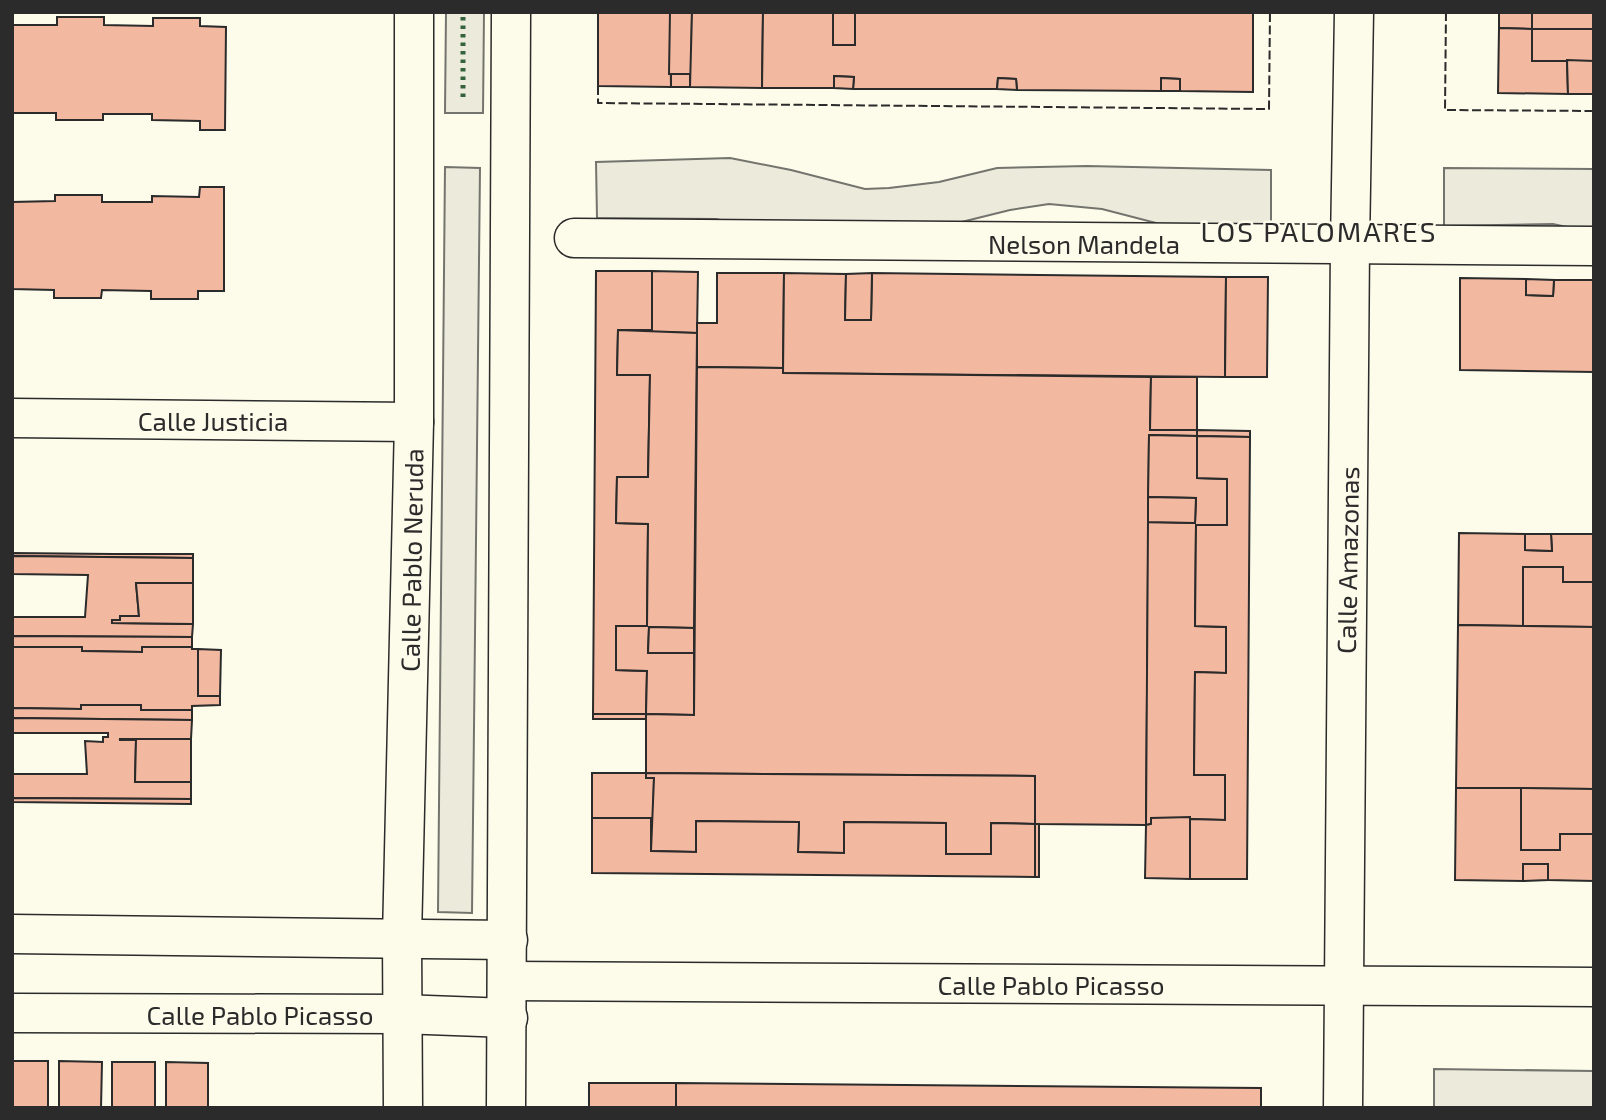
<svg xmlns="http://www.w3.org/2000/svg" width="1606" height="1120" viewBox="0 0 1606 1120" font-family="'Exo 2',sans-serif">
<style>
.green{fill:#ecebdb;stroke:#74746e;stroke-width:2}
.building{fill:#f2b8a0;stroke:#2b2b2b;stroke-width:2}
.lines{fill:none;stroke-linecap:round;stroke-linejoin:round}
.street-casing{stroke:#2b2b2b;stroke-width:41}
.street{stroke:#fdfbea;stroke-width:38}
.hedge{stroke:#34623c;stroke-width:5;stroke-dasharray:3.5 5;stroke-linecap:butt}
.fence{stroke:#2b2b2b;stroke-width:2;stroke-dasharray:9 3.5;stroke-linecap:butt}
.labels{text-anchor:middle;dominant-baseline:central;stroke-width:5;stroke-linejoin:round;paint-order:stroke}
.street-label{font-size:26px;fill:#2b2b2b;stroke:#fdfbea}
.neighbourhood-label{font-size:28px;letter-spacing:2px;fill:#2b2b2b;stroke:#fdfbea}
</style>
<rect width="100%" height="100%" fill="#fdfbea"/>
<!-- green -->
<g class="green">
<path d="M 446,12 L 484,12 L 483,113 L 445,113 Z"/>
<path d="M 730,158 L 791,170 L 865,189 L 889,188 L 939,182 L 997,168 L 1087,166 L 1271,170 L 1271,238 L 1210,237 L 1102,209 L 1049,204 L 1010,210 L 897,238 L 784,235 L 716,219 L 597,218 L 596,162 Z"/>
<path d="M 445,167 L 480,168 L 472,913 L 438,912 Z"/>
<path d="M 1444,168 L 1594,169 L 1594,233 L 1553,224 L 1444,226 Z"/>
<path d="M 1434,1069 L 1594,1071 L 1594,1108 L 1434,1108 Z"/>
</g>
<!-- building -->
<g class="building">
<path d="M 598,12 L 670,12 L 671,87 L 598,86 Z"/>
<path d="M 670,12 L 692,12 L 691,74 L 669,74 Z"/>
<path d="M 692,12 L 763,12 L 762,88 L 690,87 Z"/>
<path d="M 763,12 L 833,12 L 833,45 L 855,45 L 855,12 L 1253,12 L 1253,92 L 1180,91 L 1180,79 L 1161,78 L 1161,91 L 1017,90 L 1016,79 L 998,78 L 997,89 L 853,89 L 854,77 L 834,76 L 834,88 L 762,88 Z"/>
<rect x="833" y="12" width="22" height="33"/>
<path d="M 1499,12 L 1532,12 L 1532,29 L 1499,28 Z"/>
<rect x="1532" y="12" width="62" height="17"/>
<path d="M 57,17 L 104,17 L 104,25 L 153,26 L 153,18 L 200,18 L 200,26 L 226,27 L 225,130 L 200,130 L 200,121 L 152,120 L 152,114 L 103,114 L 103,120 L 56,120 L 56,113 L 12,113 L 12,25 L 57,25 Z"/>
<path d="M 1499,28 L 1532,29 L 1532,61 L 1567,60 L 1568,94 L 1498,93 Z"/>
<rect x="1532" y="29" width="62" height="32"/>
<path d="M 1567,60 L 1594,61 L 1594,94 L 1568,94 Z"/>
<rect x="671" y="74" width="19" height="13"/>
<path d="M 834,76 L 854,77 L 853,89 L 834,88 Z"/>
<path d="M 998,78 L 1016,79 L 1017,90 L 997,89 Z"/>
<path d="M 1161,78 L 1180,79 L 1180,91 L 1161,91 Z"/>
<path d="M 200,187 L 224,187 L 224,291 L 198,291 L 198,299 L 151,299 L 151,291 L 102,290 L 101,298 L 54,298 L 54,290 L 12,289 L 12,202 L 55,201 L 55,195 L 102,195 L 102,202 L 152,202 L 152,196 L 199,197 Z"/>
<path d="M 596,271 L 652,271 L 652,330 L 618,330 L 617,375 L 650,375 L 648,477 L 617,477 L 616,523 L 648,524 L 647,626 L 616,626 L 616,670 L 647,671 L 646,714 L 593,714 Z"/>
<path d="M 652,271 L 698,272 L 697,333 L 652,332 Z"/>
<path d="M 717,273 L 784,273 L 783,368 L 697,367 L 697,323 L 717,323 Z"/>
<path d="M 784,273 L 846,274 L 845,320 L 871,320 L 872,273 L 1226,277 L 1225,377 L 783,373 Z"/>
<path d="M 872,273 L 871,320 L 845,320 L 846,274 Z"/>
<path d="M 1226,277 L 1268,277 L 1267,377 L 1225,377 Z"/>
<path d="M 1460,278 L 1526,279 L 1526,295 L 1553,296 L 1554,280 L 1594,280 L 1594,372 L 1460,370 Z"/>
<path d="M 1526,279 L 1554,280 L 1553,296 L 1526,295 Z"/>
<path d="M 618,330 L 697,333 L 694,628 L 649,627 L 648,653 L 694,653 L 694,715 L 646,714 L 647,671 L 616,670 L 616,626 L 647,626 L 648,524 L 616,523 L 617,477 L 648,477 L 650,375 L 617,375 Z"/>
<path d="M 697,367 L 783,368 L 783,373 L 1151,377 L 1150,430 L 1197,430 L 1197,436 L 1149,435 L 1146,825 L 1035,824 L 1035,776 L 646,773 L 646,714 L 694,715 Z"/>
<path d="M 1151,377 L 1197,377 L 1197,430 L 1150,430 Z"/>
<path d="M 1197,430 L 1250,431 L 1250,437 L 1197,436 Z"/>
<path d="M 1149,435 L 1197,436 L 1197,478 L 1227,479 L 1227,525 L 1196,525 L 1195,626 L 1226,627 L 1226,673 L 1195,672 L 1194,775 L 1225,775 L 1225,820 L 1151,818 L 1151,824 L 1146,825 L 1148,522 L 1195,523 L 1196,498 L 1148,497 Z"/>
<path d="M 1197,436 L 1250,437 L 1247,879 L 1190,879 L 1190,819 L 1225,820 L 1225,775 L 1194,775 L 1195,672 L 1226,673 L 1226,627 L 1195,626 L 1196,525 L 1227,525 L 1227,479 L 1197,478 Z"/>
<path d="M 1148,497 L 1196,498 L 1195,523 L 1148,522 Z"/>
<path d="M 1459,533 L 1525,534 L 1525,550 L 1552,551 L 1551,534 L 1594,534 L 1594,582 L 1563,582 L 1563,567 L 1523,567 L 1523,626 L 1458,625 Z"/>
<path d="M 1525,534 L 1551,534 L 1552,551 L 1525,550 Z"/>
<path d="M 12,553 L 113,554 L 193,554 L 193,558 L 12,556 Z"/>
<path d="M 12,556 L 193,558 L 193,583 L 136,583 L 139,616 L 120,616 L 120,620 L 112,620 L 112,623 L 193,624 L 192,637 L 12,636 L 12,617 L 85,617 L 88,575 L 12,574 Z"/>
<path d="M 1523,567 L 1563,567 L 1563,582 L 1594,582 L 1594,627 L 1523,626 Z"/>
<path d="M 136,583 L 193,583 L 193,624 L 112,623 L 112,620 L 120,620 L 120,616 L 139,616 Z"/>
<path d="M 1458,625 L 1594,627 L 1594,789 L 1456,788 Z"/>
<path d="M 649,627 L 694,628 L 694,653 L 648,653 Z"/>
<path d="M 12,636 L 192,637 L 192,647 L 142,647 L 142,652 L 82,651 L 82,647 L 12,647 Z"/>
<path d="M 12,647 L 82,647 L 82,651 L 142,652 L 142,647 L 192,647 L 192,649 L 198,649 L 198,696 L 220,696 L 220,705 L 192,706 L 192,710 L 141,710 L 141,705 L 81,705 L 81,709 L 12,708 Z"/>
<path d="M 198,649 L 221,650 L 220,696 L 198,696 Z"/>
<path d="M 81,705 L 141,705 L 141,710 L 192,710 L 192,720 L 12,718 L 12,708 L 81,709 Z"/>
<rect x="593" y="714" width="53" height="5"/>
<path d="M 12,718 L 192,720 L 191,739 L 119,740 L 136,740 L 135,782 L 191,782 L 191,799 L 12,798 L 12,774 L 87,774 L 85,741 L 103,742 L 103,737 L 108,737 L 108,733 L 12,733 Z"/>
<path d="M 119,739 L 191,739 L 191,782 L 135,782 L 136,740 Z"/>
<path d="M 592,773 L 646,773 L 646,778 L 654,778 L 653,818 L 592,818 Z"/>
<path d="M 646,773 L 1035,776 L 1035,824 L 991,823 L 991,854 L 946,854 L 946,823 L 844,822 L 844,853 L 798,852 L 799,822 L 696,821 L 696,852 L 651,851 L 654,778 L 646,778 Z"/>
<path d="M 1456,788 L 1521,788 L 1521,850 L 1560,850 L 1560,834 L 1594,834 L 1594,881 L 1548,880 L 1548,864 L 1523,864 L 1523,881 L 1455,880 Z"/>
<path d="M 1521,788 L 1594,789 L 1594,834 L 1560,834 L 1560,850 L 1521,850 Z"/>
<path d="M 12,798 L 191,799 L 191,804 L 12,802 Z"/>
<path d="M 1190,817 L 1190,879 L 1145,878 L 1146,825 L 1151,824 L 1151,818 Z"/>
<path d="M 592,818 L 651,818 L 651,851 L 696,852 L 696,821 L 799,822 L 798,852 L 844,853 L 844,822 L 946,823 L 946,854 L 991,854 L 991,823 L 1035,824 L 1035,877 L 592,873 Z"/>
<rect x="1035" y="824" width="4" height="53"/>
<path d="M 1523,864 L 1548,864 L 1548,880 L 1523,881 Z"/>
<rect x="12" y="1061" width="36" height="47"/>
<path d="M 59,1061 L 102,1062 L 101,1108 L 59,1108 Z"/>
<rect x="112" y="1062" width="43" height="46"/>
<path d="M 166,1062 L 208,1063 L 208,1108 L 166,1108 Z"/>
<rect x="589" y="1083" width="87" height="25"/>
<path d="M 676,1083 L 1261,1088 L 1261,1108 L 676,1108 Z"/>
</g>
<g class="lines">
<!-- street casing -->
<g class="street-casing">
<g id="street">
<path d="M 574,238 L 1594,246"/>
<path d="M 12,418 L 414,422"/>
<path d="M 12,934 L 508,940"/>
<path d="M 508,981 L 1594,987"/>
<path d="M 12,1013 L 401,1014 L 508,1018"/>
<path d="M 403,1108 L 402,938 L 414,422 L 414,12"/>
<path d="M 506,1108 L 511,12"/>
<path d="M 1343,1108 L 1350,244 L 1354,12"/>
</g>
</g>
<!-- street -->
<use href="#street" class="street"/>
<!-- hedge -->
<path class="hedge" d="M 463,97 L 463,12"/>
<!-- fence -->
<g class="fence">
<path d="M 1446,12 L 1445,110 L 1594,111"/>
<path d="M 598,86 L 598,103 L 1269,109 L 1270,12"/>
</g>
</g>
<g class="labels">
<!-- street labels -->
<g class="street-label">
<text x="1084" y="243">Nelson Mandela</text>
<text x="213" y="420">Calle Justicia</text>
<text transform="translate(411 560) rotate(-89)">Calle Pablo Neruda</text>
<text transform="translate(1347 560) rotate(-89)">Calle Amazonas</text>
<text x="1051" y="984">Calle Pablo Picasso</text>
<text x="260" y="1014">Calle Pablo Picasso</text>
</g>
<!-- neighbourhood labels -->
<g class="neighbourhood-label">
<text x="1319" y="231">LOS PALOMARES</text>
</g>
</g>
<!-- border -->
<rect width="1606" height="1120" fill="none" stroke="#2b2b2b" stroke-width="28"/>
</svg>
